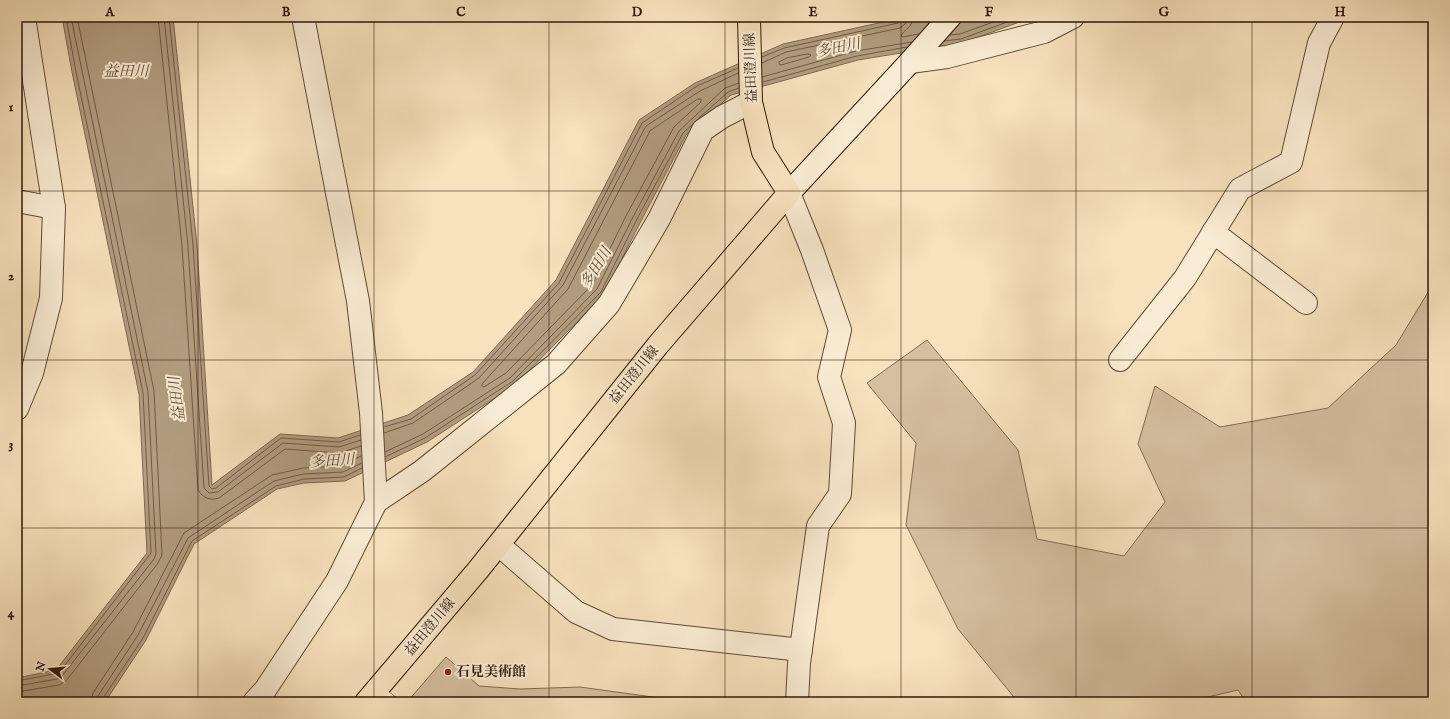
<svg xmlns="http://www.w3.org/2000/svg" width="1450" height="719" viewBox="0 0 1450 719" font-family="'IM FELL English','Noto Serif JP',serif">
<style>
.green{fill:#d5bf9f;stroke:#816b54}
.water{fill:#b29d80;stroke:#7d6751}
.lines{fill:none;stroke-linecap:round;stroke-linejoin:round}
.shore{stroke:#705a45;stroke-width:1}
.lane-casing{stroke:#604a37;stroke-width:14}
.street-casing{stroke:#604a37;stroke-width:24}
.secondary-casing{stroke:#2d170a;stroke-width:24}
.primary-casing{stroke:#2d170a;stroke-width:24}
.lane{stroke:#faecd4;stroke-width:13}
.street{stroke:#faecd4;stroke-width:22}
.secondary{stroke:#faecd4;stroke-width:22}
.primary{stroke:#f7e2bd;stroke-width:22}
.grid{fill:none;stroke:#2d170a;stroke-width:1;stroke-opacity:0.55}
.poi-dot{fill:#8f2418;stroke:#faecd4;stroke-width:1.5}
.labels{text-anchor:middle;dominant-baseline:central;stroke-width:4;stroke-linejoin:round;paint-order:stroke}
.street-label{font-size:14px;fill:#2d170a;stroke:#faecd4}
.poi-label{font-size:14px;font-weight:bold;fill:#2d170a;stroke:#faecd4;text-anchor:start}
.water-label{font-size:15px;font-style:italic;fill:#624d39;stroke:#faecd4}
.neatline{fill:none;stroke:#2d170a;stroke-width:1.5}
.grid-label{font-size:13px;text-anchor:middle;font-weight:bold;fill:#2d170a}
</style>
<rect width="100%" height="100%" fill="#f7e2bd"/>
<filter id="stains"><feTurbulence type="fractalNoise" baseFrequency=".005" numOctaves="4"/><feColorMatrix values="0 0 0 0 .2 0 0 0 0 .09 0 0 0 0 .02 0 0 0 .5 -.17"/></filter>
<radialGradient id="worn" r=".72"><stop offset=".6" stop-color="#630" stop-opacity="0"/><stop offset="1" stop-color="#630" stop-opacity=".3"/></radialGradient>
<!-- green -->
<g class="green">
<path d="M 1433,284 L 1433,702 L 1246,702 L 1238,690 L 1186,702 L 1018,702 L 958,629 L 906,525 L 916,443 L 867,383 L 927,340 L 1018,450 L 1037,539 L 1124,556 L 1165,502 L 1138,444 L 1155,386 L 1220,427 L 1328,408 L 1396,345 Z"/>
<path d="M 446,657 L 479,686 L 520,689 L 580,687 L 689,702 L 407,702 Z"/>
</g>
<!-- water -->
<path class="water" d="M 62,17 L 173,17 L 197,245 L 212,485 L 280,434 L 338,438 L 408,415 L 473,372 L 556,280 L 639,120 L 695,83 L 783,44 L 906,17 L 1033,17 L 962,43 L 858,60 L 731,95 L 686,135 L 641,221 L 604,294 L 515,385 L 427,442 L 345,481 L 304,483 L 277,489 L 194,544 L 146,640 L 105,702 L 17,702 L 17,678 L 56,670 L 147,553 L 139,394 L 72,72 Z"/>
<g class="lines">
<!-- shore -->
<g class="shore">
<path d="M 158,17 L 182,246 L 198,490 C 203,498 210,501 219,498 L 285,449 L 339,453 L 361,446"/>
<path d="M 164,17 L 188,246 L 204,488 L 209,493 L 218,492 L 283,443 L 339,447 L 361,440"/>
<path d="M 169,17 L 193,245 L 209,486 L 212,489 L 216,488 L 281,438 L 339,442 L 360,435"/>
<path d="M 913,17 C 912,29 905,28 901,36 L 903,37 L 918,34"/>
<path d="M 950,35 L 960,34 L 1007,17"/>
<path d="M 944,41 L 961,39 L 1021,17"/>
<path d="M 808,54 L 811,55 L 809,57 L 781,65 L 779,64 L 779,62 L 787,58 Z"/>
<path d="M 762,57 L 784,48 L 898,23 L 901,21 L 902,17"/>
<path d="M 762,63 L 786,52 L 900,28 L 905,24 L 907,17"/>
<path d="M 762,77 L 856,51 L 912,42"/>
<path d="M 763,82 L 857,56 L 907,47"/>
<path d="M 698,99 L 701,99 L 701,102 L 674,127 L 627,214 L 592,285 L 506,373 L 484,387 L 482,386 L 482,384 L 568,289 L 650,131 Z"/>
<path d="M 699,118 L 728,92 L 739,88"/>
<path d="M 384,427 L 411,419 L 475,375 L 559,283 L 642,123 L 697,86 L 738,68"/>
<path d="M 384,433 L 413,423 L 479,378 L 563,285 L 646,126 L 700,91 L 738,73"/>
<path d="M 385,452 L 423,434 L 510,378 L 597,289 L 633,217 L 679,131 L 725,88 L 739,83"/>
<path d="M 385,457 L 425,438 L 513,381 L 601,292 L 637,219 L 683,133 L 693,124"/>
<path d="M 17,681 L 59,673 L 151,553 L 143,393 L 76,72 L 66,17"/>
<path d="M 17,686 L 57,679 L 62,676 L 154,559 L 156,554 L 148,392 L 71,17"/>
<path d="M 17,692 L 59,685 L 66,681 L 158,563 L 162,555 L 154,391 L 77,17"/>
<path d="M 91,702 L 93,693 L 133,632 L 184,533 L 272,475 L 303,468 L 341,466 L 361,456"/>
<path d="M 97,702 L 98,696 L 138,635 L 188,538 L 274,481 L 303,474 L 343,472 L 362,463"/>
<path d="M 102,702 L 103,698 L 143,638 L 192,541 L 276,486 L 304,479 L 344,477 L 362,468"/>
</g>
<!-- lane casing -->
<g class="lane-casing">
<path id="lane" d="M 376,690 L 391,702"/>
</g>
<!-- street casing -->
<g class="street-casing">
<g id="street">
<path d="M 910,62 L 947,57 L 1044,32 L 1073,17"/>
<path d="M 789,193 L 812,250 L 840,330 L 829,377 L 844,423 L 840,494 L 818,526 L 799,663 L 797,702"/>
<path d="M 17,201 L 54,208"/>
<path d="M 1213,232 L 1306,303"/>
<path d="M 1120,360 L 1185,278 L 1240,189 L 1291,162 L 1319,43 L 1333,17"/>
<path d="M 17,409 L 32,373 L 51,298 L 54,208 L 24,17"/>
<path d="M 376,502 L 422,471 L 556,364 L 609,304 L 659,219 L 703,130 L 722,117 L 751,102"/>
<path d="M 499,545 L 576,612 L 613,629 L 801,650"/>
<path d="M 254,702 L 265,690 L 337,581 L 376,502 L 371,413 L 358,301 L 303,17"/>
</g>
</g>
<!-- secondary casing -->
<g class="secondary-casing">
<path id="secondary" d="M 789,193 L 910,62 L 950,17"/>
</g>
<!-- primary casing -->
<g class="primary-casing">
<path id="primary" d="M 366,702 L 478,570 L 658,345 L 789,193 L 763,152 L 751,102 L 749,17"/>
</g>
<!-- lane -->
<use href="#lane" class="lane"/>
<!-- street -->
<use href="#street" class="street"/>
<!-- secondary -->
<use href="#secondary" class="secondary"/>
<!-- primary -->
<use href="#primary" class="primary"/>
</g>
<!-- grid -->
<path class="grid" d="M 198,17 L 198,702M 374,17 L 374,702M 549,17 L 549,702M 725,17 L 725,702M 901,17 L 901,702M 1076,17 L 1076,702M 1252,17 L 1252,702M 17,191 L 1433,191M 17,360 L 1433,360M 17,528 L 1433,528"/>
<!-- markers -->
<circle class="poi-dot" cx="448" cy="672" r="4"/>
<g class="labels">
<!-- street labels -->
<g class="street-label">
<text transform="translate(751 68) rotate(-92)">益田澄川線</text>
<text transform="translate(634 375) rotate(-51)">益田澄川線</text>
<text transform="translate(430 627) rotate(-50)">益田澄川線</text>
</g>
<!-- poi labels -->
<g class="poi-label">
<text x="456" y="672">石見美術館</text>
</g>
<!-- water labels -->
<g class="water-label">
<text transform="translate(838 48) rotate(-12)">多田川</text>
<text x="126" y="71">益田川</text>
<text transform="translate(596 268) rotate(-59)">多田川</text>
<text transform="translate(177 399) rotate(-97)">益田川</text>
<text transform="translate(332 461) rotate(-4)">多田川</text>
</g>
</g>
<!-- margin -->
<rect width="1450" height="719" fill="none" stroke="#f7e2bd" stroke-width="44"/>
<!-- north arrow -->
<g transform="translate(50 669) rotate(286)" stroke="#faecd4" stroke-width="3" paint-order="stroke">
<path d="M0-3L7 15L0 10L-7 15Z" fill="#2d170a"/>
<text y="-6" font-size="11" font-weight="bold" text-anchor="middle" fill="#2d170a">N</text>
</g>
<rect x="22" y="22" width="1406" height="675" class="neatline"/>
<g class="grid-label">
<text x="110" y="16">A</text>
<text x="286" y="16">B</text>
<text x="461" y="16">C</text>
<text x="637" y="16">D</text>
<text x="813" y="16">E</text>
<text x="989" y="16">F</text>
<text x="1164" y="16">G</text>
<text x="1340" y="16">H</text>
<text x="11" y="111">1</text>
<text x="11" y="280">2</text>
<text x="11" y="448">3</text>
<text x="11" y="617">4</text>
</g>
<rect width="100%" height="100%" filter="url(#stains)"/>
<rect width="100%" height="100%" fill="url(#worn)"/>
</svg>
